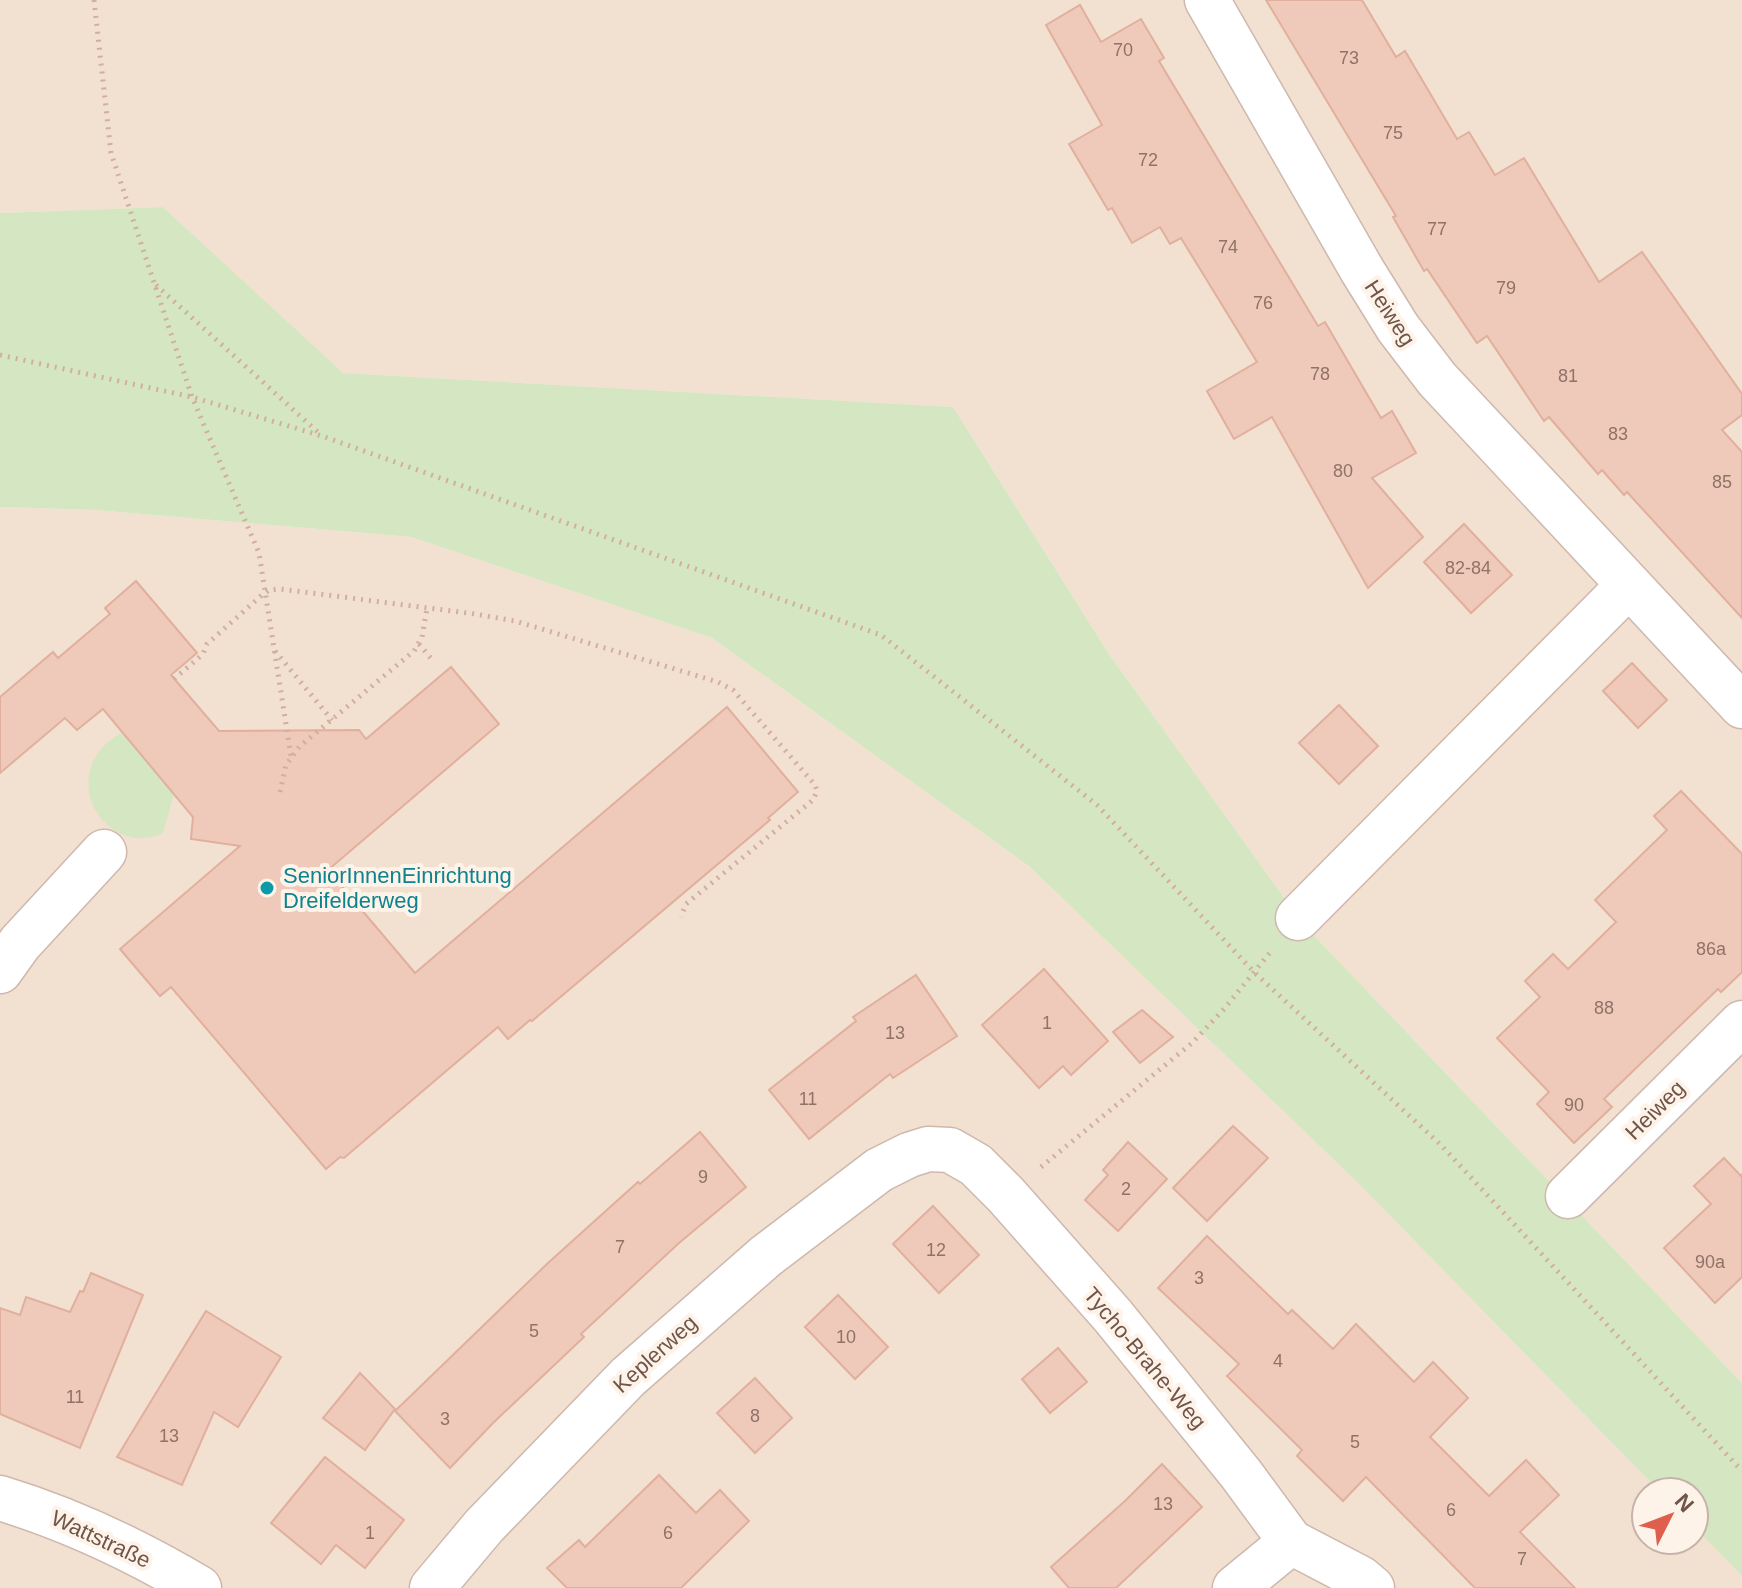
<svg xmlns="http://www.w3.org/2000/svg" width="1742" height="1588" viewBox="0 0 1742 1588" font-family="Helvetica,sans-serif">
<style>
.residential{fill:#f2e0d1}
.green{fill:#d5e7c2}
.building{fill:#efcabb;stroke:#e1af9d;stroke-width:2}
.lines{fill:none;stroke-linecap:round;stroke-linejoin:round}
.minor-casing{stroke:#ceb8ad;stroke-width:47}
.path{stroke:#d3ae9f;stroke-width:5;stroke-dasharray:2 6;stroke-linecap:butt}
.minor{stroke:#fff;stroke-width:44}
.culture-dot{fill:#0f9aa8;stroke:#fef3e8;stroke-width:3}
.labels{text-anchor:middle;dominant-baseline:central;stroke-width:8;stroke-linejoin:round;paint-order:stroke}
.number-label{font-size:18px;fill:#907266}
.street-label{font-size:22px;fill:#71544a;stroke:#fef3e8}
.culture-label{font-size:22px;fill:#0d838f;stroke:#fef3e8;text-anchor:start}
</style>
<rect width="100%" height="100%" fill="#fbefe2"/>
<!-- residential -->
<g class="residential">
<path d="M 0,0 L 1742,0 L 1742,1383 L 1303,924 L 1109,654 L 953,407 L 342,373 L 163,207 L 0,213 Z"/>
<path d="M 0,507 L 95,510 L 411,537 L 712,638 L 1030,867 L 1359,1184 L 1660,1492 L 1646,1492 L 1646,1540 L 1694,1540 L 1694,1527 L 1742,1576 L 1742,1588 L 0,1588 Z"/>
</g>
<!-- green -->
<g class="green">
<path d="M 163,207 L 343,373 L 953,407 L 1109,654 L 1303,924 L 1742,1383 L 1742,1576 L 1694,1527 L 1694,1492 L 1660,1492 L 1359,1184 L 1030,867 L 712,638 L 411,537 L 95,510 L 0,507 L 0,213 Z"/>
<path d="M 122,732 L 174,794 L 163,833 C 117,855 71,802 95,758 C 101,746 112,739 122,732 Z"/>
</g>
<!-- building -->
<g class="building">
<path d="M 1266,0 L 1362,0 L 1396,57 L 1405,51 L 1457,139 L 1469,132 L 1495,175 L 1524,158 L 1599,282 L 1642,252 L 1742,394 L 1742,415 L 1722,430 L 1742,452 L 1742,618 L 1627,492 L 1624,495 L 1602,470 L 1598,474 L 1549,417 L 1544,421 L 1487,336 L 1477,343 L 1427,269 L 1424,271 L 1393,217 L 1396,216 Z"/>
<path d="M 1080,5 L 1101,42 L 1141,19 L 1164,58 L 1159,61 L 1318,326 L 1325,322 L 1381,418 L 1392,411 L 1416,453 L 1372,478 L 1423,537 L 1368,588 L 1272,417 L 1234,439 L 1207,391 L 1257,362 L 1181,238 L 1170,244 L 1160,227 L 1132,243 L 1112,208 L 1108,210 L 1069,144 L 1102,125 L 1046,25 Z"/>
<path d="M 1464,524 L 1512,575 L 1471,613 L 1424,562 Z"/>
<path d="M 136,581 L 197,653 L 171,675 L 219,731 L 359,730 L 366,739 L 451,667 L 499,724 L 328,870 L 415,973 L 727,707 L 798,792 L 768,818 L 770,820 L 532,1021 L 530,1020 L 508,1039 L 498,1027 L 344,1158 L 340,1157 L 326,1169 L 171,987 L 160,996 L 120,949 L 240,846 L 191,839 L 193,817 L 103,709 L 77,730 L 65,718 L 0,773 L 0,697 L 53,652 L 58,658 L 110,614 L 105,608 Z"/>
<path d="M 1632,663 L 1667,700 L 1638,728 L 1603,691 Z"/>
<path d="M 1339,705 L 1378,746 L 1339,784 L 1299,743 Z"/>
<path d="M 1681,791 L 1742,854 L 1742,972 L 1721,992 L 1718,989 L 1604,1099 L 1612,1107 L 1574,1143 L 1537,1104 L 1549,1092 L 1497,1038 L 1540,997 L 1525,981 L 1553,954 L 1568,969 L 1616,922 L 1595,900 L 1667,830 L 1654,816 Z"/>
<path d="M 1044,969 L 1108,1041 L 1071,1075 L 1063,1066 L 1039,1088 L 982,1025 Z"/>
<path d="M 916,975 L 957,1036 L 893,1078 L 890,1074 L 809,1139 L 769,1090 L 856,1021 L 853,1017 Z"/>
<path d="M 1142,1010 L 1173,1037 L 1140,1063 L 1113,1032 Z"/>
<path d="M 1233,1126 L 1268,1158 L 1207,1221 L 1173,1188 Z"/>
<path d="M 700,1132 L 746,1187 L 679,1243 L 581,1334 L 584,1337 L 493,1423 L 450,1468 L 395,1411 L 548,1263 L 638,1182 L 640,1184 Z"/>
<path d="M 1128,1142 L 1167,1179 L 1118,1231 L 1085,1200 L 1108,1175 L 1103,1170 Z"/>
<path d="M 1724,1158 L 1741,1176 L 1742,1174 L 1742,1277 L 1715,1303 L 1664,1248 L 1711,1204 L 1694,1186 Z"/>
<path d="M 933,1206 L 979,1255 L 939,1293 L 893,1244 Z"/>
<path d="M 1207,1236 L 1288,1314 L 1292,1310 L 1333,1349 L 1356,1324 L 1414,1382 L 1433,1362 L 1468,1398 L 1430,1437 L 1489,1496 L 1526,1460 L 1559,1495 L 1520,1532 L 1575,1588 L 1475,1588 L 1366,1477 L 1343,1501 L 1297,1456 L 1302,1450 L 1227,1376 L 1239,1364 L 1158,1288 Z"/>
<path d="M 91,1273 L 143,1295 L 80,1448 L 0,1414 L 0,1308 L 20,1315 L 26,1297 L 70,1312 L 80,1291 L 83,1292 Z"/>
<path d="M 838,1295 L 888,1347 L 855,1379 L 805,1327 Z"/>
<path d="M 206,1311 L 281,1357 L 238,1427 L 214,1412 L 182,1485 L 117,1457 Z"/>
<path d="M 1058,1348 L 1087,1382 L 1050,1413 L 1022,1379 Z"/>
<path d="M 360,1373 L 395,1409 L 365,1450 L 323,1418 Z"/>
<path d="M 755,1378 L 792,1418 L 755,1453 L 717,1413 Z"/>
<path d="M 325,1457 L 404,1520 L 365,1568 L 336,1545 L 321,1564 L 271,1523 Z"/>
<path d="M 1162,1464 L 1202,1507 L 1116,1588 L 1069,1588 L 1051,1567 L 1125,1501 Z"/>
<path d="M 659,1475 L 696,1513 L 720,1490 L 749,1521 L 681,1588 L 567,1588 L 547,1568 L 579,1540 L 585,1547 Z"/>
</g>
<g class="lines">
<!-- minor casing -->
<g class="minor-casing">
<g id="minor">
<path d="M 1207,0 L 1362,270 L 1398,328 L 1437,379 L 1742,706"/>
<path d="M 1298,918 L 1628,586"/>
<path d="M 0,971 L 20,943 L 104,852"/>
<path d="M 1568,1196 L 1742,1023"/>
<path d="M 0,1498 C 69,1519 137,1551 199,1588"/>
<path d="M 432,1588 L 484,1526 L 628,1377 L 766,1256 L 879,1170 L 909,1155 L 928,1149 L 950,1150 L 976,1165 L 1006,1195 L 1113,1316 L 1241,1474 L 1291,1542 L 1360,1578 L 1372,1588"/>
<path d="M 1235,1588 L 1291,1542"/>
</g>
</g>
<!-- path -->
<g class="path">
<path d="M 94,0 L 111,153 L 192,397 L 259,553 L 291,756"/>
<path d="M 156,285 L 320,434"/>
<path d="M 0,355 L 192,397 L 322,436 L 881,635 L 1097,805 L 1255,973 L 1441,1145 L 1742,1471"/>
<path d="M 419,644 L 434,662"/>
<path d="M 275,651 L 332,720"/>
<path d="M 174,679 L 203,654 L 207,644 L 262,595 L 269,590 L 280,589 L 475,614 L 515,621 L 718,682 L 733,690 L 815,785 L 817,791 L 813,800 L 686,904 L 681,917"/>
<path d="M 280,792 L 286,765 L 300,746 L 414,651 L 422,637 L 427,608"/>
<path d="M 1041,1167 L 1192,1043 L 1224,1009 L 1272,950"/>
</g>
<!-- minor -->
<use href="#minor" class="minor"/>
</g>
<!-- markers -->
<circle class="culture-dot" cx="267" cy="888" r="8"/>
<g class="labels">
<!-- number labels -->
<g class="number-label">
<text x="1123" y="50">70</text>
<text x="1349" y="58">73</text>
<text x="1393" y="133">75</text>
<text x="1148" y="160">72</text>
<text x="1437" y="229">77</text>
<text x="1228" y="247">74</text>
<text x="1506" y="288">79</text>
<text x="1263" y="303">76</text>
<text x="1320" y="374">78</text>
<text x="1568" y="376">81</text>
<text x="1618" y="434">83</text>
<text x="1343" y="471">80</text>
<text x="1722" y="482">85</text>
<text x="1468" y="568">82-84</text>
<text x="1711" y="949">86a</text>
<text x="1604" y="1008">88</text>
<text x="1047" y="1023">1</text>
<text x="895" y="1033">13</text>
<text x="808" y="1099">11</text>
<text x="1574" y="1105">90</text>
<text x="703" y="1177">9</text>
<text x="1126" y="1189">2</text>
<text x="620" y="1247">7</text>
<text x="936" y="1250">12</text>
<text x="1710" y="1262">90a</text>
<text x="1199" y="1278">3</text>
<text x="534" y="1331">5</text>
<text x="846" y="1337">10</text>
<text x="1278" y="1361">4</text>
<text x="75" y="1397">11</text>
<text x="755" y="1416">8</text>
<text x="445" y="1419">3</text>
<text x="169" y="1436">13</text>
<text x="1355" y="1442">5</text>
<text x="1163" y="1504">13</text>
<text x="1451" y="1510">6</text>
<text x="370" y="1533">1</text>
<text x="668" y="1533">6</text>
<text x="1522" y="1559">7</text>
</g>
<!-- street labels -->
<g class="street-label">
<text transform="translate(1390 313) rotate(57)">Heiweg</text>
<text transform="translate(1655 1110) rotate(-45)">Heiweg</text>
<text transform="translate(655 1354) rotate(-42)">Keplerweg</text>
<text transform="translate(1145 1358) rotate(50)">Tycho-Brahe-Weg</text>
<text transform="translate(101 1539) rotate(25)">Wattstraße</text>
</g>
<!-- culture labels -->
<g class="culture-label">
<text x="283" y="875">SeniorInnenEinrichtung<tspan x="283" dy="25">Dreifelderweg</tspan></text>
</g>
</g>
<!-- north arrow -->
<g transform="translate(1670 1516) rotate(48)"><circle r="38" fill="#fef3e8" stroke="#c6b3a9" stroke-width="2"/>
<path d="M0-6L14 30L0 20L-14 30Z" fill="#df5e4d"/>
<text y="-12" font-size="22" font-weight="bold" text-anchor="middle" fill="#71544a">N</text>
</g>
</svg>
